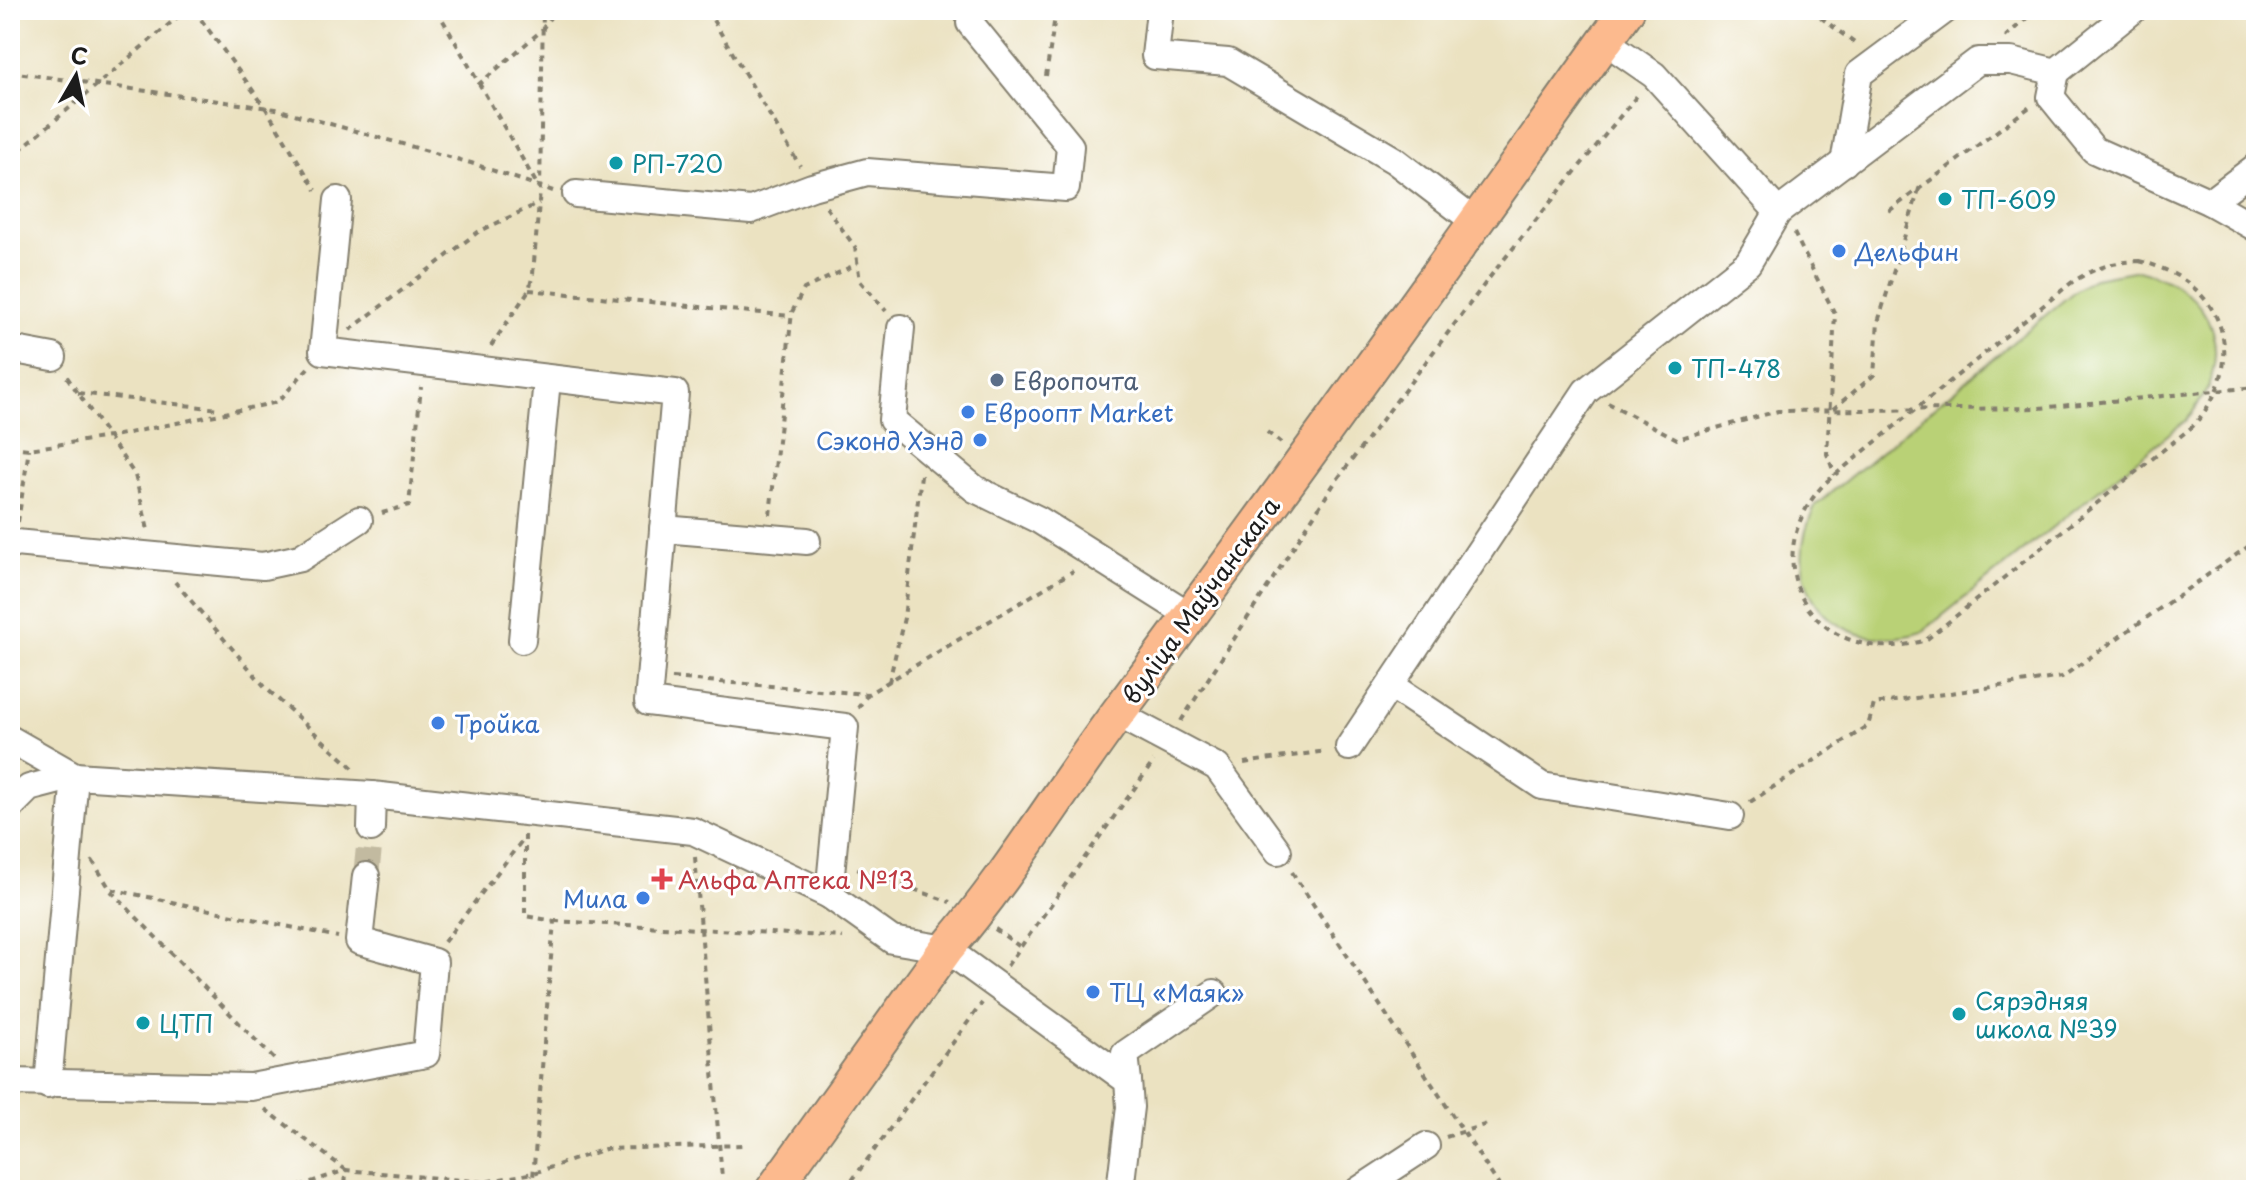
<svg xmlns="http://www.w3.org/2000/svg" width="2266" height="1200" viewBox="0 0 2266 1200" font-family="'Playpen Sans',sans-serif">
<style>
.green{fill:#b9d176;stroke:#6a7649;stroke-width:2}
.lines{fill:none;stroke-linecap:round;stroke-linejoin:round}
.minor-tunnel{stroke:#c2baa0;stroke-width:26;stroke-dasharray:26 13;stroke-linecap:butt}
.minor-casing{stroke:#847f6e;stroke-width:30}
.major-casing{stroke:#847f6e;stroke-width:38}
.path{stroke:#847f6e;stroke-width:4;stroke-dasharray:6 6;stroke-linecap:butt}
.minor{stroke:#fff;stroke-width:26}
.major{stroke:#fcba8e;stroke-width:34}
.culture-dot{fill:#0f9aa8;stroke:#fff;stroke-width:3}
.shop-dot{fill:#3f7fe0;stroke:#fff;stroke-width:3}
.service-dot{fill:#5c6f8a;stroke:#fff;stroke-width:3}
.health-dot{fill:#e0444e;stroke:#fff;stroke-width:3}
.labels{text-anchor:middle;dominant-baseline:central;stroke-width:6;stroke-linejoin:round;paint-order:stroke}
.culture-label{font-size:24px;fill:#0d838f;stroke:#fff;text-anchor:start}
.shop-label{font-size:24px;fill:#366cbe;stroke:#fff;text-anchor:start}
.service-label{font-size:24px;fill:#4e5e75;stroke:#fff;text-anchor:start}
.street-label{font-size:24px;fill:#1c1c1c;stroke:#fff}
.health-label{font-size:24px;fill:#be3a42;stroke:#fff;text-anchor:start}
</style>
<rect width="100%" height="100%" fill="#fff"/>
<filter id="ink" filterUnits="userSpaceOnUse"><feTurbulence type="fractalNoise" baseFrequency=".0125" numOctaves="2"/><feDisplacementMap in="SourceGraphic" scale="16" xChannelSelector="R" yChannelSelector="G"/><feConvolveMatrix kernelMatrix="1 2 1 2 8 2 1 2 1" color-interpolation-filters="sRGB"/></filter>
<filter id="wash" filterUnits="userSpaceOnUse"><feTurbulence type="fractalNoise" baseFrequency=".006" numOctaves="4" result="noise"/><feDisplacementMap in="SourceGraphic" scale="32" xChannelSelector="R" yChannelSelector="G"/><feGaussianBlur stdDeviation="1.8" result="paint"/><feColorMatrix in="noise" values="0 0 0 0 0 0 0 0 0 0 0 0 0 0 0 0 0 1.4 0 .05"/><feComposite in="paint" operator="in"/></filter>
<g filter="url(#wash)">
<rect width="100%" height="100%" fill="#ebe2c1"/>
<!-- green -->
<path class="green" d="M 2138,270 C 2217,288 2240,361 2185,421 L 1922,632 C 1835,659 1774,586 1816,505 L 2076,290 L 2095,278 Z"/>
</g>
<g filter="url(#ink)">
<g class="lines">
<!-- minor-tunnel -->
<path class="minor-tunnel" d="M 366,876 L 371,828"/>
<!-- minor casing -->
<g class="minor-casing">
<g id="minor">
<path d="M 1160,10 L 1155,56 L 1228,62 L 1394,160 L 1474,221"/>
<path d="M 2056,72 L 2133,10"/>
<path d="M 1844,163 L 1859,74 L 1945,10"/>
<path d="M 576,194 L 751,210 L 812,187 L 867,172 L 1066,188 L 1070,146 L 970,23 L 971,10"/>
<path d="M 338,200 L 323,351 L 675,393 L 648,702 L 845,727 L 829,895"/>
<path d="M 2210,202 L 2256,167"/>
<path d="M 1778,212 L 1978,61 L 2011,61 L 2056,72 L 2051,97 L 2094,150 L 2210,202 L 2256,228"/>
<path d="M 901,328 L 892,420 L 975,489 L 1039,520 L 1191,616"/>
<path d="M 10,349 L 53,357"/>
<path d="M 663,529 L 807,541"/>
<path d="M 10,546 L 15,543 L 263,566 L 300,558 L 359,520"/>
<path d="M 522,640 L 547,380"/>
<path d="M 1392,686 L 1542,786 L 1730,816"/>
<path d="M 1117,714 L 1217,767 L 1278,851"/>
<path d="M 10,739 L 75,776 L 48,1085"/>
<path d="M 1349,747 L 1586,391 L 1748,263 L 1778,212 L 1654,75 L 1605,41"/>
<path d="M 10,807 L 29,788 L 75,776 L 372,795 L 693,831 L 829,895 L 892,940 L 946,949 L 1128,1081 L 1130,1107 L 1120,1190"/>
<path d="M 371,828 L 372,795"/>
<path d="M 1128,1081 L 1125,1054 L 1214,993"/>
<path d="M 10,1082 L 251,1087 L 426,1054 L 434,962 L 359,941 L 366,876"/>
<path d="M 1359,1190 L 1426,1146"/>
</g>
</g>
<!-- major casing -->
<g class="major-casing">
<path id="major" d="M 773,1190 L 946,949 C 1010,875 1061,789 1120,710 C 1292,479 1460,245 1627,10"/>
</g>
<!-- path -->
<g class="path">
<path d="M 194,10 L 265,107 L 316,190"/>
<path d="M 437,10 L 539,188"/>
<path d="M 707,10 L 800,166"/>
<path d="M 1811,10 L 1857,45"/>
<path d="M 2005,37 L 2036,10"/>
<path d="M 10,72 L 276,109 L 471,163 L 553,191"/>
<path d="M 1046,76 L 1056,10"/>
<path d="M 478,85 L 541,31 L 555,10"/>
<path d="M 10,158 L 186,10"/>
<path d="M 826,207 L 855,247 L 860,281 L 886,311"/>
<path d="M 1889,211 L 2031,106"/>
<path d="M 1794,233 L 1835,314 L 1827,454 L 1835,475"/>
<path d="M 2139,261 C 2225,281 2252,362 2192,427 L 1926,640 C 1818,673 1748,566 1825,483 L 2071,283 C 2094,268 2112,262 2139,261 Z"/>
<path d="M 529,290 L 791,316"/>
<path d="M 350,330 L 478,232 L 539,203"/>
<path d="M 491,346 L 529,290 L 533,274 L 540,190 L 543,10"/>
<path d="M 67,377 L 135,475 L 148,530"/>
<path d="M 78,393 L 219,409"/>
<path d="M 1608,403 L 1677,439 L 1778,411 L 2039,408 L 2256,387"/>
<path d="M 1833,409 L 1874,375 L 1878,322 L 1919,189"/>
<path d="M 1267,432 L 1281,443"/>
<path d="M 10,447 L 29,449 L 109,437 L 278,402 L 308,368"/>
<path d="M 382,513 L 409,505 L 421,387"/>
<path d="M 770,515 L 792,312 L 804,289 L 857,264"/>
<path d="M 18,522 L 29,449"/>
<path d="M 175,582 L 266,688 L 354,769"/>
<path d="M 672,678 L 868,694 L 1073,571"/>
<path d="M 889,682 L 904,618 L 921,475"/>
<path d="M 858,708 L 868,694"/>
<path d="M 1181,721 L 1336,481 L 1493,273 L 1640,92"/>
<path d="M 1244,763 L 1326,751"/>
<path d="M 1750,802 L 1868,726 L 1874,704 L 2062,677 L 2256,541"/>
<path d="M 525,835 L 525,916 L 554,921 L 532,1190"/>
<path d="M 695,857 L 722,1178"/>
<path d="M 92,860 L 110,889 L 338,937"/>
<path d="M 857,869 L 950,902"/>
<path d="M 1292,872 L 1502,1190"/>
<path d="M 111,891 L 275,1060"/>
<path d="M 554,921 L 843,937"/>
<path d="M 995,929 L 1019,946"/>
<path d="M 444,942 L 524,838"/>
<path d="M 1007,966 L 1154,761"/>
<path d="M 265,1109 L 346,1170 L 345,1190"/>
<path d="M 1446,1137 L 1487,1124"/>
<path d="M 288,1190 L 346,1170 L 484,1182 L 534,1173 L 605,1149 L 745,1145"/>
<path d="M 845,1190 L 982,1003"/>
<path d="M 2248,1190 L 2256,1184"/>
</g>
<!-- minor -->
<use href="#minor" class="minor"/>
<!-- major -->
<use href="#major" class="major"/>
</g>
</g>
<!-- markers -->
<g class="culture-dot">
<circle cx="616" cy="163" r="8"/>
<circle cx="1945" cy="199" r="8"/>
<circle cx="1675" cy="368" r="8"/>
<circle cx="1959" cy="1014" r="8"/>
<circle cx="143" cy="1023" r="8"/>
</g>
<g class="shop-dot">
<circle cx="1839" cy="251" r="8"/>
<circle cx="968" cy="412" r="8"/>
<circle cx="980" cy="440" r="8"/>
<circle cx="438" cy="723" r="8"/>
<circle cx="643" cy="898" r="8"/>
<circle cx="1093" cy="992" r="8"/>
</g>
<circle class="service-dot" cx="997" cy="380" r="8"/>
<path class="health-dot" d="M658 867h8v8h8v8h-8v8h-8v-8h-8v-8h8z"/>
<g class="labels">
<!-- culture labels -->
<g class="culture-label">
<text x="632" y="163">РП-720</text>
<text x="1961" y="199">ТП-609</text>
<text x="1691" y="368">ТП-478</text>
<text x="1975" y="1000">Сярэдняя<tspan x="1975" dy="28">школа №39</tspan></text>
<text x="159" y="1023">ЦТП</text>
</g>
<!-- shop labels -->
<g class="shop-label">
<text x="1855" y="251">Дельфин</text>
<text x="984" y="412">Евроопт Market</text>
<text x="964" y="440" text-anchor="end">Сэконд Хэнд</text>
<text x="454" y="723">Тройка</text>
<text x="627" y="898" text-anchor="end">Мила</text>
<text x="1109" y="992">ТЦ «Маяк»</text>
</g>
<!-- service labels -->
<g class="service-label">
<text x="1013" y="380">Европочта</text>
</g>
<!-- street labels -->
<g class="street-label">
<text transform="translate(1200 600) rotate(-54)">вуліца Маўчанскага</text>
</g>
<!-- health labels -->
<g class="health-label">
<text x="678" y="879">Альфа Аптека №13</text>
</g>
</g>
<!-- margin -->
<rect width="2266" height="1200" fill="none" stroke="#fff" stroke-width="40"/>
<!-- north arrow -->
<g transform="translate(76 76) rotate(9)" stroke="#ffffff" stroke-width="6" paint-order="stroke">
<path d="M0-6L14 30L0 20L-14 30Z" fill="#1c1c1c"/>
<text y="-12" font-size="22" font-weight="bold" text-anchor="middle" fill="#1c1c1c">С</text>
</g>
</svg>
